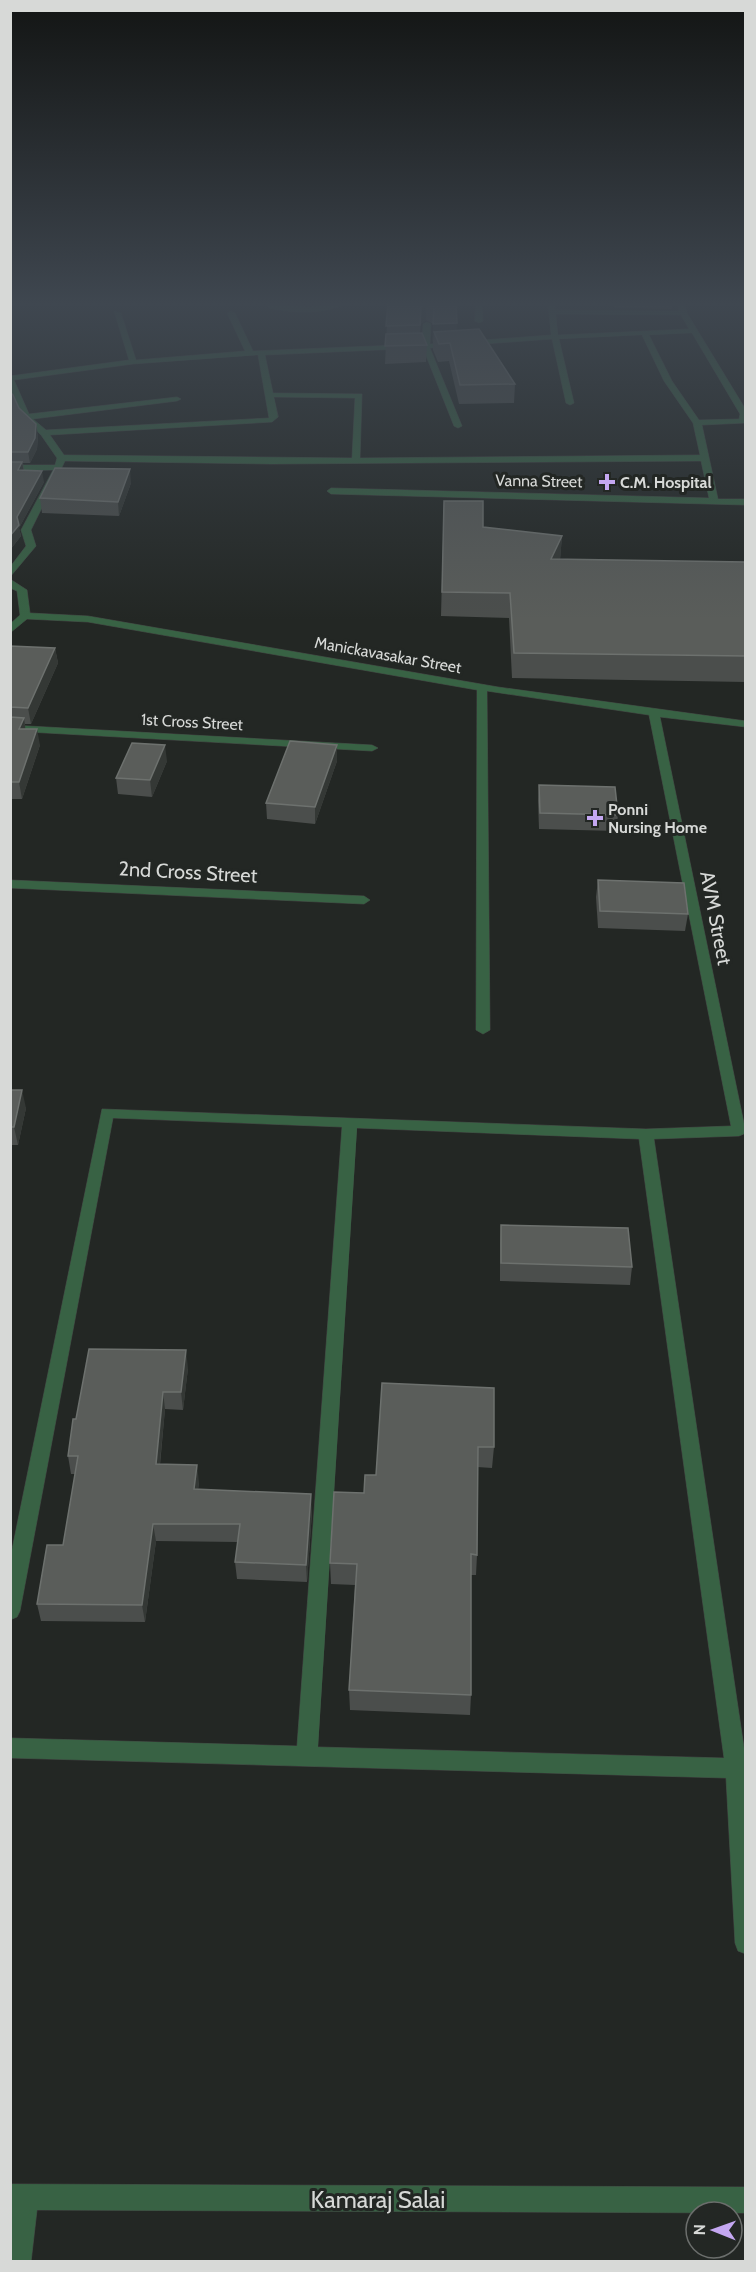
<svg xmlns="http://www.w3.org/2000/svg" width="756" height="2272" viewBox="0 0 756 2272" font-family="Cabin,sans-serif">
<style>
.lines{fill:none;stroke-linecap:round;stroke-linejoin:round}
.minor-casing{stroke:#404341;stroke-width:1}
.minor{fill:#386244;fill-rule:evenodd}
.wall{fill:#4b4e4c}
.shaded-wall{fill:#343835}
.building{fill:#5a5d5a;stroke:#6d716e;stroke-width:1.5}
.poi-dot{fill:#c4a7f1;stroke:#232724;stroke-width:2}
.labels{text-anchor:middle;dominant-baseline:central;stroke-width:6;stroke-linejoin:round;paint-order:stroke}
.far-street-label{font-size:16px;fill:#d7d9d7;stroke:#232724}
.far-poi-label{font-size:16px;font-weight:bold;fill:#d7d9d7;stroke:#232724;text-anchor:start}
.street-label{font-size:20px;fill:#d7d9d7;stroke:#232724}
.near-street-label{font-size:24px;fill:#d7d9d7;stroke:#232724}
</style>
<rect width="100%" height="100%" fill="#232724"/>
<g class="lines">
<!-- minor casing -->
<g class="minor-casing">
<g id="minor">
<path d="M 267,302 L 274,302 L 274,305 L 309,307 L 348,302 C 328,315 291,313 269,308 Z"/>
<path d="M 476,302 L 482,302 L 483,321 L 479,323 L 475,321 Z"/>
<path d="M 548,302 L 554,302 L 555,310 L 679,311 L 677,302 L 684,302 L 687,313 L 746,410 L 745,423 L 702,425 L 718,499 L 746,499 L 746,505 L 331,494 L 327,491 L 331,488 L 709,498 L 701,461 L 272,464 L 65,461 L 31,530 L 36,546 L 10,577 L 10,567 L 26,546 L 21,530 L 53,470 L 10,471 L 10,465 L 55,465 L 57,458 L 41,435 L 22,417 L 10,389 L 10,376 L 129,360 L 114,311 L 121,313 L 136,360 L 245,351 L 227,313 L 231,311 L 235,313 L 253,351 L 422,344 L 423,324 L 427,322 L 431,324 L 430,344 L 551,335 ZM 556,314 L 681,315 L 689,329 L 558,335 ZM 692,333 L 740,414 L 739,419 L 699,420 L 672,381 L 649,335 ZM 642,335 L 664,381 L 693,423 L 700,455 L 360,458 L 362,394 L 273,393 L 265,355 L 423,348 L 454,426 L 458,428 L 462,426 L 430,348 L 552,339 L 566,403 L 570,405 L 574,403 L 559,339 ZM 258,355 L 269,418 L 46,430 L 33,419 L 177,401 L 181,399 L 177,397 L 29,414 L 14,380 L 133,364 ZM 274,397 L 355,398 L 352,458 L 64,455 L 50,435 L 272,422 L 278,417 Z"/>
<path d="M 10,579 L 27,590 L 30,613 L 88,616 L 498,687 L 746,721 L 746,727 L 660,717 L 746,1133 L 739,1136 L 654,1139 L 746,1761 L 746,1954 L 738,1951 L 735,1943 L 726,1778 L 10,1758 L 10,1738 L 297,1746 L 342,1127 L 113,1118 L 20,1611 L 17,1617 L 10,1620 L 10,1559 L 102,1109 L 646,1129 L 731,1126 L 649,715 L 487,691 L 490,1030 L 483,1034 L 476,1030 L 477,690 L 88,622 L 27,619 L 10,633 L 10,624 L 20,615 L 17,591 L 10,588 ZM 357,1128 L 639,1139 L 724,1758 L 318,1747 Z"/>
<path d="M 10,725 L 372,745 L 378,748 L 372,751 L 10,731 Z"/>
<path d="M 10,880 L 364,896 L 370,900 L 364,904 L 10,888 Z"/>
<path d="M 10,2184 L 746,2187 L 746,2213 L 37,2210 L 31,2262 L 10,2262 Z"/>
</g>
</g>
<!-- minor -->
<use href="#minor" class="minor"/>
</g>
<!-- wall -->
<g class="wall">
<path d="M 388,302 L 456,302 L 456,331 L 515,384 L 514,403 L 459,404 L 449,361 L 438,362 L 433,350 L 433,324 L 426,320 L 421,324 L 420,333 L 427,345 L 426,362 L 385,364 Z"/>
<path d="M 614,302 L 673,302 L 672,309 L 615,308 Z"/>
<path d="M 10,392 L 19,408 L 38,435 L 37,449 L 30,463 L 23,463 L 24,470 L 44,482 L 19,528 L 21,536 L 10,550 Z"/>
<path d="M 131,483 L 119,516 L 42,513 L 40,498 Z"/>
<path d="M 444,501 L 483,527 L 562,536 L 560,560 L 746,562 L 746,682 L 512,678 L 509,618 L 441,616 Z"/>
<path d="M 10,646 L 55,648 L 58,663 L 31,724 L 25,724 L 25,729 L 40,745 L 22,799 L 10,799 Z"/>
<path d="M 337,745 L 337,761 L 315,824 L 267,819 L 266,803 Z"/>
<path d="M 167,761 L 152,797 L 118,794 L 116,778 Z"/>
<path d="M 539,785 L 618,815 L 616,831 L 539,829 L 538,801 Z"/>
<path d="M 598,880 L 688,914 L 685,931 L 598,928 L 596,897 Z"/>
<path d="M 10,1090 L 26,1108 L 18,1145 L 10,1145 Z"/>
<path d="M 501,1225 L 632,1267 L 630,1285 L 500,1281 L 500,1243 Z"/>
<path d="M 188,1368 L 183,1410 L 165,1409 L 160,1465 L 199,1482 L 198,1490 L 312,1512 L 307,1582 L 237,1579 L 235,1562 L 238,1542 L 156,1541 L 145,1622 L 41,1621 L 37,1604 L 63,1545 L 75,1474 L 71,1474 L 68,1456 Z"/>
<path d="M 382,1383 L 494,1447 L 492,1468 L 477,1467 L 477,1555 L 476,1575 L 471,1575 L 471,1695 L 470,1715 L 350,1710 L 349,1690 L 355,1585 L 331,1584 L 330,1563 L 364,1493 L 376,1475 Z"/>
</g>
<!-- shaded-wall -->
<g class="shaded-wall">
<path d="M 426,303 L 426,320 L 421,324 L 420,342 L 421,307 Z"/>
<path d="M 457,323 L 456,340 L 434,332 L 433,341 L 432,342 L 433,324 Z"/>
<path d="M 36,424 L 38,435 L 37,449 L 30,463 L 28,452 Z"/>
<path d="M 22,462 L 24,473 L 18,470 Z"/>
<path d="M 130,469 L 131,483 L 119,516 L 118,502 Z"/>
<path d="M 42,471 L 44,482 L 19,528 L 21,536 L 10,550 L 10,536 L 17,517 Z"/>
<path d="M 562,536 L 560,560 L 551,559 Z"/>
<path d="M 55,648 L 58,663 L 31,724 L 28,708 Z"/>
<path d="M 24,718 L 26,734 L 19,729 Z"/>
<path d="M 37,729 L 40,745 L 22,799 L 19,782 Z"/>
<path d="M 165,745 L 167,761 L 152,797 L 150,780 Z"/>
<path d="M 337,745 L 337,761 L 315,824 L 315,807 Z"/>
<path d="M 22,1090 L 26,1108 L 18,1145 L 14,1127 Z"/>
<path d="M 186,1350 L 188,1368 L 183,1410 L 181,1392 Z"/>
<path d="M 163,1392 L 165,1409 L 158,1482 L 156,1464 Z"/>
<path d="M 197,1465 L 199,1482 L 196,1507 L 194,1489 Z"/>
<path d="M 311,1494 L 312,1512 L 307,1582 L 306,1565 Z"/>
<path d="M 153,1524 L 156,1541 L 145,1622 L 142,1605 Z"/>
</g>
<!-- building -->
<g class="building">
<path d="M 388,302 L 456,302 L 457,323 L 433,324 L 434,307 L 426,303 L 421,307 L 420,325 L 386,326 Z"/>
<path d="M 479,329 L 515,384 L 460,385 L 450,343 L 439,344 L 434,332 Z"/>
<path d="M 422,333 L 427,345 L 385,346 L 386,334 Z"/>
<path d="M 10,392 L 13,395 L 19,408 L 36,424 L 35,438 L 28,452 L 10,452 Z"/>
<path d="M 10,462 L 22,462 L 18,470 L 42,471 L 17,517 L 19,525 L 10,536 Z"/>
<path d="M 55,468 L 130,469 L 118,502 L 40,498 Z"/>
<path d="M 444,501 L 483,501 L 483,527 L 562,536 L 551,559 L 746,562 L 746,656 L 514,653 L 510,593 L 442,592 Z"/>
<path d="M 10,646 L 55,648 L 28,708 L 10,707 Z"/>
<path d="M 10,717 L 24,718 L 19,729 L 37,729 L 19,782 L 10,782 Z"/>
<path d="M 290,741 L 337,745 L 315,807 L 266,803 Z"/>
<path d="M 132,743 L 165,745 L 150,780 L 116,778 Z"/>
<path d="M 539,785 L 615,787 L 618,815 L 540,813 Z"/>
<path d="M 598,880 L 684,883 L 688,914 L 600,911 Z"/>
<path d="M 10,1090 L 22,1090 L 14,1127 L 10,1127 Z"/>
<path d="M 501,1225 L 628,1228 L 632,1267 L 501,1263 Z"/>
<path d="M 89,1349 L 186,1350 L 181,1392 L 163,1392 L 156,1464 L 197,1465 L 194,1489 L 311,1494 L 306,1565 L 235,1562 L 240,1524 L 153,1524 L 142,1605 L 37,1604 L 47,1545 L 63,1545 L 78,1456 L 68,1456 L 73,1419 L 76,1419 Z"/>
<path d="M 382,1383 L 494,1388 L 494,1447 L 478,1447 L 477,1555 L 471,1554 L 471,1695 L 349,1690 L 357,1564 L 330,1563 L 334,1492 L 364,1493 L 365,1475 L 376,1475 Z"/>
</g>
<!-- sky -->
<linearGradient id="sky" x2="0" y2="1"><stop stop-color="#131514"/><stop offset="0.49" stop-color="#3f4750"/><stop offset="1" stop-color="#3f4750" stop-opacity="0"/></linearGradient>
<rect width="756" height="620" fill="url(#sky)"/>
<!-- markers -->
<g class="poi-dot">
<path d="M604 473h6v6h6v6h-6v6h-6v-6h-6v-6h6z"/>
<path d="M592 809h6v6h6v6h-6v6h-6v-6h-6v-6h6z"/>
</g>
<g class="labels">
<!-- far-street labels -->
<g class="far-street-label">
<text transform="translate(539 481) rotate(1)">Vanna Street</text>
<text transform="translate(388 655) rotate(10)">Manickavasakar Street</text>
<text transform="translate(192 722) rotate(3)">1st Cross Street</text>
</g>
<!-- far-poi labels -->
<g class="far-poi-label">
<text x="620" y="482">C.M. Hospital</text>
<text x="608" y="809">Ponni<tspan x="608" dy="18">Nursing Home</tspan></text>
</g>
<!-- street labels -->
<g class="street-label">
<text transform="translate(188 872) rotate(3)">2nd Cross Street</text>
<text transform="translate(716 918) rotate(79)">AVM Street</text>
</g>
<!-- near-street labels -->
<g class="near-street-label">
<text x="378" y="2199">Kamaraj Salai</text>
</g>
</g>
<!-- border -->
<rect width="756" height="2272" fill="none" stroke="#d7d9d7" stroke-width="24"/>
<!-- north arrow -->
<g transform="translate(714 2230) rotate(271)"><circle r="28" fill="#232724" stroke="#6b6e6c" stroke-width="1.5"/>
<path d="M0-4.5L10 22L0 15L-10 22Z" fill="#c4a7f1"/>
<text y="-9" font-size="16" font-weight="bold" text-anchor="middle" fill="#d7d9d7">N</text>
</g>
</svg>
